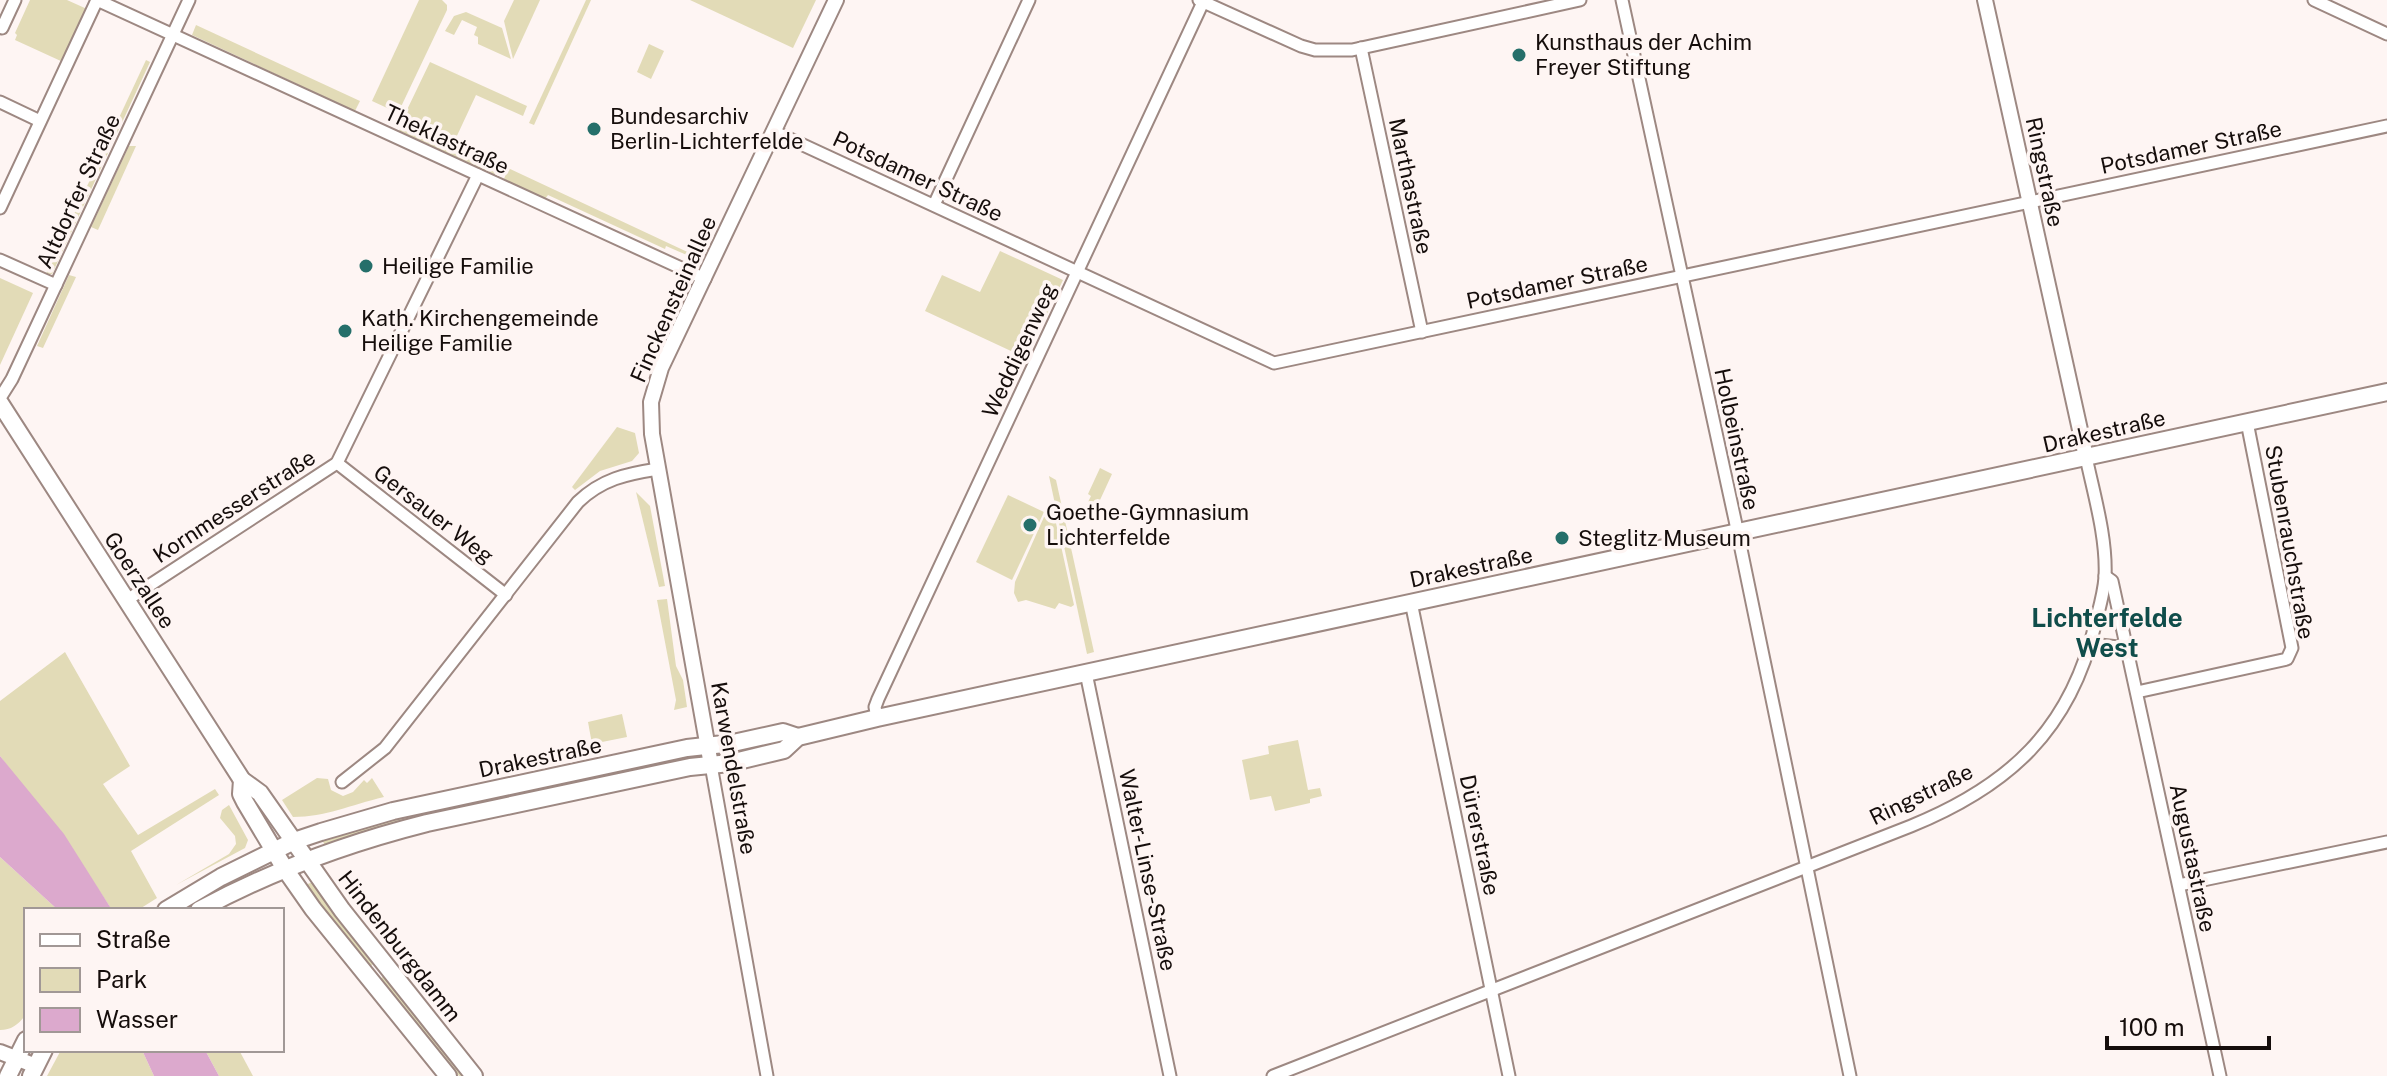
<svg xmlns="http://www.w3.org/2000/svg" width="2387" height="1076" viewBox="0 0 2387 1076" font-family="'Public Sans',sans-serif">
<style>
.green{fill:#e2dbb7}
.water{fill:#dca9cd}
.lines{fill:none;stroke-linecap:round;stroke-linejoin:round}
.minor-casing{stroke:#9d8882;stroke-width:15}
.tertiary-casing{stroke:#9d8882;stroke-width:18}
.secondary-casing{stroke:#9d8882;stroke-width:20}
.minor{stroke:#fff;stroke-width:11}
.tertiary{stroke:#fff;stroke-width:14}
.secondary{stroke:#fff;stroke-width:16}
.poi-dot{fill:#256f6a;stroke:#fef5f3;stroke-width:3}
.labels{text-anchor:middle;dominant-baseline:central;stroke-width:7;stroke-linejoin:round;paint-order:stroke}
.poi-label{font-size:22px;fill:#150d0b;stroke:#fef5f3;text-anchor:start}
.street-label{font-size:22px;fill:#150d0b;stroke:#fef5f3}
.quarter-label{font-size:26px;font-weight:bold;fill:#104d4a;stroke:#fef5f3}
</style>
<rect width="100%" height="100%" fill="#fef5f3"/>
<!-- green -->
<g class="green">
<path d="M 30,0 L 67,0 L 87,9 L 63,62 L 15,40 L 17,35 L 15,33 Z"/>
<path d="M 419,0 L 442,0 L 447,5 L 447,10 L 398,113 L 372,101 Z"/>
<path d="M 514,0 L 540,0 L 513,59 L 504,21 Z"/>
<path d="M 586,0 L 591,0 L 534,125 L 529,123 Z"/>
<path d="M 690,0 L 816,0 L 793,48 Z"/>
<path d="M 466,12 L 502,28 L 511,59 L 478,44 L 478,37 L 474,35 L 477,27 L 462,20 L 454,35 L 445,31 L 454,16 Z"/>
<path d="M 196,25 L 360,101 L 355,111 L 192,35 Z"/>
<path d="M 649,44 L 664,51 L 651,79 L 637,72 Z"/>
<path d="M 146,60 L 150,62 L 52,274 L 46,274 Z"/>
<path d="M 430,62 L 527,106 L 523,116 L 476,95 L 455,140 L 404,116 Z"/>
<path d="M 404,121 L 500,165 L 495,175 L 399,131 Z"/>
<path d="M 129,146 L 136,146 L 98,230 L 91,227 Z"/>
<path d="M 508,168 L 696,256 L 691,266 L 689,256 L 666,246 L 665,249 L 548,195 L 545,199 L 504,179 Z"/>
<path d="M 1000,251 L 1063,280 L 1026,358 L 925,311 L 942,275 L 980,292 Z"/>
<path d="M 69,275 L 76,277 L 43,348 L 37,346 Z"/>
<path d="M 0,278 L 33,293 L 0,365 Z"/>
<path d="M 617,427 L 635,433 L 639,453 L 632,461 L 600,471 L 575,490 L 572,487 Z"/>
<path d="M 1100,468 L 1112,474 L 1100,500 L 1097,499 L 1092,509 L 1086,506 L 1091,496 L 1088,494 Z"/>
<path d="M 1049,476 L 1056,480 L 1094,652 L 1087,654 Z"/>
<path d="M 636,492 L 650,506 L 665,586 L 659,587 Z"/>
<path d="M 1008,495 L 1044,512 L 1012,580 L 976,562 Z"/>
<path d="M 1054,514 L 1074,605 L 1071,607 L 1059,603 L 1055,609 L 1026,600 L 1018,602 L 1014,593 L 1015,582 L 1044,517 Z"/>
<path d="M 667,599 L 676,666 L 683,680 L 687,707 L 674,710 L 676,700 L 657,600 Z"/>
<path d="M 65,652 L 130,766 L 103,784 L 138,835 L 215,789 L 219,795 L 131,851 L 157,898 L 138,910 L 112,910 L 83,866 L 0,756 L 0,701 Z"/>
<path d="M 622,714 L 627,737 L 592,744 L 588,722 Z"/>
<path d="M 1298,740 L 1308,790 L 1320,788 L 1322,796 L 1310,799 L 1310,803 L 1275,811 L 1271,796 L 1250,800 L 1242,760 L 1269,754 L 1268,746 Z"/>
<path d="M 684,755 L 684,760 L 325,846 L 322,839 L 371,823 Z"/>
<path d="M 317,778 L 328,779 L 331,790 L 343,796 L 353,792 L 364,780 L 367,783 L 372,778 L 384,797 C 350,805 326,817 293,817 L 282,800 Z"/>
<path d="M 229,805 L 248,840 L 245,848 L 176,885 L 229,854 L 236,844 L 235,836 L 220,818 L 222,810 Z"/>
<path d="M 0,857 L 58,910 L 26,910 L 26,1014 C 19,1024 12,1030 0,1030 Z"/>
<path d="M 313,882 L 374,963 L 370,967 L 305,885 Z"/>
<path d="M 384,976 L 465,1076 L 459,1076 L 380,979 Z"/>
<path d="M 61,1050 L 142,1050 L 154,1076 L 47,1076 Z"/>
<path d="M 205,1050 L 239,1050 L 253,1076 L 219,1076 Z"/>
</g>
<!-- water -->
<g class="water">
<path d="M 0,756 L 64,834 L 112,910 L 58,910 L 0,857 Z"/>
<path d="M 142,1050 L 205,1050 L 219,1076 L 154,1076 Z"/>
</g>
<g class="lines">
<!-- minor casing -->
<g class="minor-casing">
<g id="minor">
<path d="M 1199,0 L 1301,46 L 1315,50 L 1352,50 L 1580,0"/>
<path d="M 1622,0 L 1735,520 L 1850,1076"/>
<path d="M 2314,0 L 2387,34"/>
<path d="M 2,28 L 15,0"/>
<path d="M 1361,48 L 1422,332"/>
<path d="M 0,102 L 40,121"/>
<path d="M 775,132 L 1274,363 L 2387,126"/>
<path d="M 934,205 L 1029,0"/>
<path d="M 0,208 L 97,0 L 705,279"/>
<path d="M 0,260 L 56,285"/>
<path d="M 0,398 L 12,379 L 189,0"/>
<path d="M 337,463 L 506,595"/>
<path d="M 2105,576 L 2112,581 L 2220,1076"/>
<path d="M 127,600 L 337,463 L 478,175"/>
<path d="M 1411,602 L 1509,1076"/>
<path d="M 2091,644 L 2127,648"/>
<path d="M 1086,673 L 1170,1076"/>
<path d="M 2137,692 L 2287,659 L 2292,648 L 2247,422"/>
<path d="M 877,718 L 875,707 L 878,699 L 1204,0"/>
<path d="M 711,765 L 767,1076"/>
<path d="M 342,782 L 385,748 L 578,502 C 602,479 626,474 658,469"/>
<path d="M 2179,885 L 2387,842"/>
<path d="M 1273,1076 L 1911,826 C 2009,786 2070,730 2095,625 C 2099,609 2104,593 2105,577 C 2107,538 2094,495 2086,457"/>
</g>
</g>
<!-- tertiary casing -->
<g class="tertiary-casing">
<g id="tertiary">
<path d="M 1985,0 L 2086,457"/>
<path d="M 711,765 L 652,434 L 651,402 L 661,368 L 836,0"/>
<path d="M 0,1052 L 36,1066"/>
</g>
</g>
<!-- secondary casing -->
<g class="secondary-casing">
<g id="secondary">
<path d="M 0,403 L 242,780 L 260,793 L 342,910 L 474,1076"/>
<path d="M 242,780 L 241,794 L 245,802 L 285,869 L 313,909 L 448,1076"/>
<path d="M 166,910 L 221,877 L 294,841 L 321,832 L 393,811 L 687,748 L 733,743 L 783,732 L 798,737"/>
<path d="M 199,910 C 271,871 348,843 427,823 L 690,767 L 730,763 L 784,750 L 798,737 L 877,718 L 2387,392"/>
<path d="M 8,1076 L 26,1040"/>
<path d="M 31,1076 L 44,1050"/>
</g>
</g>
<!-- minor -->
<use href="#minor" class="minor"/>
<!-- tertiary -->
<use href="#tertiary" class="tertiary"/>
<!-- secondary -->
<use href="#secondary" class="secondary"/>
</g>
<!-- markers -->
<g class="poi-dot">
<circle cx="1519" cy="55" r="8"/>
<circle cx="594" cy="129" r="8"/>
<circle cx="366" cy="266" r="8"/>
<circle cx="345" cy="331" r="8"/>
<circle cx="1030" cy="525" r="8"/>
<circle cx="1562" cy="538" r="8"/>
</g>
<g class="labels">
<!-- poi labels -->
<g class="poi-label">
<text x="1535" y="42">Kunsthaus der Achim<tspan x="1535" dy="25">Freyer Stiftung</tspan></text>
<text x="610" y="116">Bundesarchiv<tspan x="610" dy="25">Berlin-Lichterfelde</tspan></text>
<text x="382" y="266">Heilige Familie</text>
<text x="361" y="318">Kath. Kirchengemeinde<tspan x="361" dy="25">Heilige Familie</tspan></text>
<text x="1046" y="512">Goethe-Gymnasium<tspan x="1046" dy="25">Lichterfelde</tspan></text>
<text x="1578" y="538">Steglitz Museum</text>
</g>
<!-- street labels -->
<g class="street-label">
<text transform="translate(447 139) rotate(25)">Theklastraße</text>
<text transform="translate(2191 147) rotate(-12)">Potsdamer Straße</text>
<text transform="translate(2045 172) rotate(78)">Ringstraße</text>
<text transform="translate(918 176) rotate(25)">Potsdamer Straße</text>
<text transform="translate(1411 186) rotate(78)">Marthastraße</text>
<text transform="translate(78 191) rotate(-65)">Altdorfer Straße</text>
<text transform="translate(1557 282) rotate(-12)">Potsdamer Straße</text>
<text transform="translate(673 299) rotate(-66)">Finckensteinallee</text>
<text transform="translate(1019 350) rotate(-65)">Weddigenweg</text>
<text transform="translate(2104 431) rotate(-13)">Drakestraße</text>
<text transform="translate(1737 439) rotate(78)">Holbeinstraße</text>
<text transform="translate(234 506) rotate(-33)">Kornmesserstraße</text>
<text transform="translate(434 514) rotate(38)">Gersauer Weg</text>
<text transform="translate(2290 542) rotate(80)">Stubenrauchstraße</text>
<text transform="translate(1471 567) rotate(-12)">Drakestraße</text>
<text transform="translate(140 580) rotate(57)">Goerzallee</text>
<text transform="translate(540 757) rotate(-12)">Drakestraße</text>
<text transform="translate(734 768) rotate(80)">Karwendelstraße</text>
<text transform="translate(1921 794) rotate(-26)">Ringstraße</text>
<text transform="translate(1480 835) rotate(78)">Dürerstraße</text>
<text transform="translate(2193 858) rotate(78)">Augustastraße</text>
<text transform="translate(1148 870) rotate(78)">Walter-Linse-Straße</text>
<text transform="translate(400 946) rotate(52)">Hindenburgdamm</text>
</g>
<!-- quarter labels -->
<g class="quarter-label">
<text x="2107" y="617">Lichterfelde<tspan x="2107" dy="30">West</tspan></text>
</g>
</g>
<!-- legend -->
<rect x="24" y="908" width="260" height="144" fill="#fef5f3" stroke="#a19896" stroke-width="2"/>
<rect x="40" y="934" width="40" height="12" fill="#ffffff" stroke="#a19896" stroke-width="2"/>
<text x="96" y="948" font-size="24" fill="#150d0b">Straße</text>
<rect x="40" y="968" width="40" height="24" fill="#e2dbb7" stroke="#a19896" stroke-width="2"/>
<text x="96" y="988" font-size="24" fill="#150d0b">Park</text>
<rect x="40" y="1008" width="40" height="24" fill="#dca9cd" stroke="#a19896" stroke-width="2"/>
<text x="96" y="1028" font-size="24" fill="#150d0b">Wasser</text>
<!-- scale -->
<path d="M2107 1036v12h162v-12" fill="none" stroke="#150d0b" stroke-width="4"/>
<text x="2119" y="1036" font-size="24" fill="#150d0b" stroke="#fef5f3" stroke-width="6" paint-order="stroke">100 m</text>
</svg>
